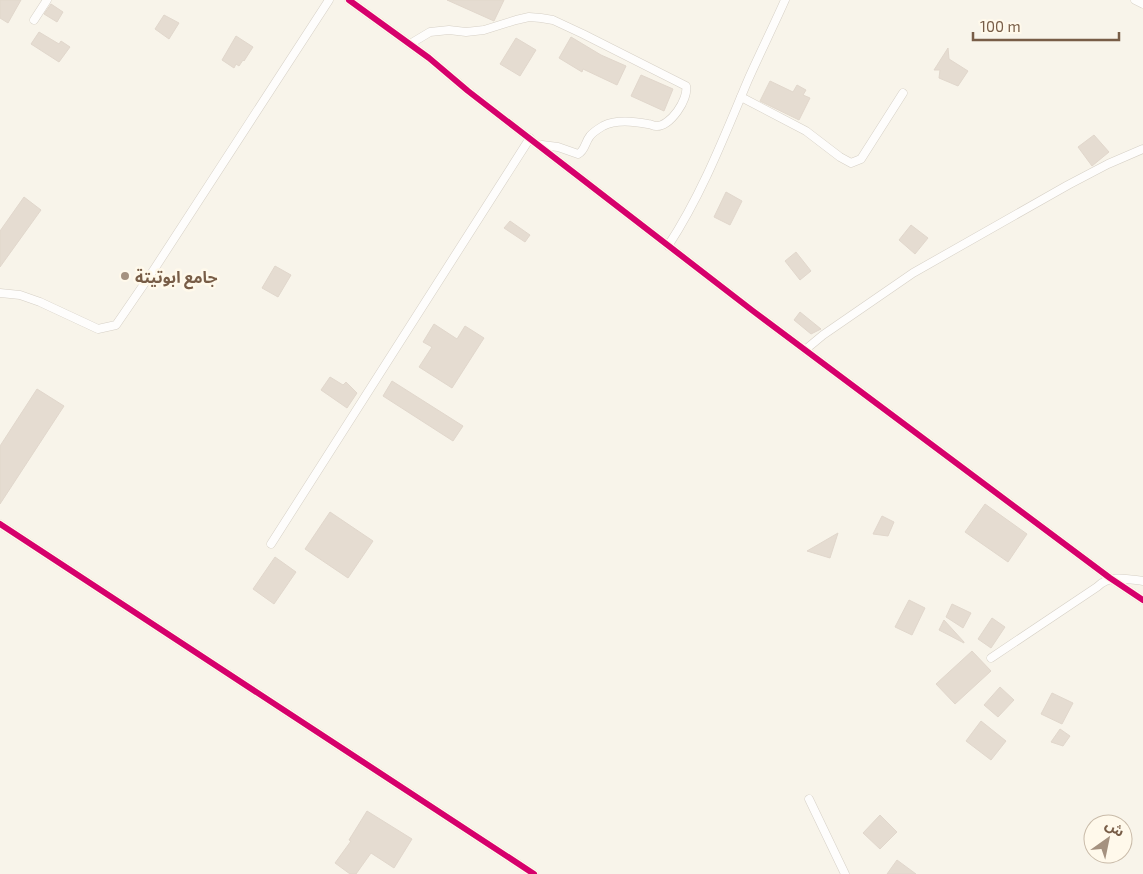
<svg xmlns="http://www.w3.org/2000/svg" width="1143" height="874" viewBox="0 0 1143 874" font-family="'Exo 2','Noto Sans Arabic',sans-serif">
<style>
.building{fill:#e5dcd1;stroke:#e1d7cc}
.lines{fill:none;stroke-linecap:round;stroke-linejoin:round}
.minor-casing{stroke:#d6d0c6;stroke-width:9}
.minor{stroke:#fefdfc;stroke-width:8}
.cycleway-casing{stroke:#fff9eb;stroke-width:9}
.cycleway{stroke:#d6006c;stroke-width:6}
.poi-dot{fill:#a59280;stroke:#fff9eb;stroke-width:2}
.labels{text-anchor:middle;dominant-baseline:central;stroke-width:5;stroke-linejoin:round;paint-order:stroke}
.poi-label{font-size:16px;font-weight:bold;fill:#785d47;stroke:#fff9eb;text-anchor:start}
</style>
<rect width="100%" height="100%" fill="#f8f4ea"/>
<!-- building -->
<g class="building">
<path d="M 0,0 L 21,0 L 8,23 L 0,18 Z"/>
<path d="M 447,0 L 504,0 L 494,21 Z"/>
<path d="M 51,4 L 63,12 L 57,22 L 44,14 Z"/>
<path d="M 164,15 L 179,23 L 169,39 L 155,29 Z"/>
<path d="M 39,32 L 59,44 L 61,41 L 70,47 L 59,62 L 31,44 Z"/>
<path d="M 236,36 L 253,47 L 244,61 L 243,60 L 239,66 L 236,64 L 234,68 L 222,60 Z"/>
<path d="M 571,37 L 601,55 L 626,66 L 617,85 L 583,69 L 582,72 L 559,58 Z"/>
<path d="M 516,38 L 536,50 L 520,76 L 500,64 Z"/>
<path d="M 948,48 L 949,59 L 968,71 L 958,86 L 939,78 L 940,70 L 934,70 Z"/>
<path d="M 641,75 L 673,89 L 664,111 L 631,96 Z"/>
<path d="M 770,81 L 793,92 L 797,85 L 806,90 L 803,95 L 810,98 L 799,120 L 760,101 Z"/>
<path d="M 1094,135 L 1109,152 L 1092,166 L 1078,147 Z"/>
<path d="M 726,192 L 742,201 L 730,225 L 714,217 Z"/>
<path d="M 24,197 L 41,210 L 0,267 L 0,231 Z"/>
<path d="M 510,221 L 530,235 L 525,242 L 504,228 Z"/>
<path d="M 911,225 L 928,238 L 915,254 L 899,240 Z"/>
<path d="M 796,252 L 811,271 L 800,280 L 785,261 Z"/>
<path d="M 275,266 L 291,275 L 278,297 L 262,288 Z"/>
<path d="M 800,312 L 821,329 L 811,334 L 794,320 Z"/>
<path d="M 434,324 L 457,339 L 465,326 L 484,338 L 452,388 L 419,367 L 432,347 L 423,342 Z"/>
<path d="M 330,377 L 343,385 L 346,382 L 357,393 L 347,408 L 321,390 Z"/>
<path d="M 392,381 L 463,426 L 453,441 L 383,396 Z"/>
<path d="M 37,389 L 64,406 L 0,504 L 0,446 Z"/>
<path d="M 985,504 L 1027,534 L 1008,562 L 965,532 Z"/>
<path d="M 330,512 L 373,541 L 348,578 L 305,549 Z"/>
<path d="M 882,516 L 894,522 L 888,536 L 873,534 Z"/>
<path d="M 838,533 L 830,558 L 807,551 Z"/>
<path d="M 275,557 L 296,572 L 274,604 L 253,589 Z"/>
<path d="M 909,600 L 925,608 L 912,635 L 895,627 Z"/>
<path d="M 952,604 L 971,613 L 963,628 L 946,617 Z"/>
<path d="M 992,618 L 1005,627 L 991,648 L 978,639 Z"/>
<path d="M 944,620 L 964,642 L 964,643 L 939,630 Z"/>
<path d="M 972,651 L 991,671 L 955,704 L 936,684 Z"/>
<path d="M 1000,687 L 1014,700 L 998,717 L 984,705 Z"/>
<path d="M 1052,693 L 1073,703 L 1062,724 L 1041,714 Z"/>
<path d="M 981,721 L 1006,741 L 991,760 L 966,741 Z"/>
<path d="M 1060,729 L 1070,736 L 1063,746 L 1051,742 Z"/>
<path d="M 367,811 L 412,839 L 394,868 L 371,853 L 356,874 L 350,874 L 335,863 L 351,841 L 349,840 Z"/>
<path d="M 880,815 L 897,832 L 880,849 L 863,833 Z"/>
<path d="M 897,860 L 916,874 L 887,874 Z"/>
</g>
<g class="lines">
<!-- minor casing -->
<g class="minor-casing">
<g id="minor">
<path d="M 349,0 L 429,58 L 468,91 L 753,311 L 1110,578 L 1143,600"/>
<path d="M 1135,0 L 1143,4"/>
<path d="M 34,20 L 47,0"/>
<path d="M 410,44 L 430,32 L 449,30 L 466,32 L 484,30 L 516,20 L 529,17 L 541,18 L 553,20 L 583,34 L 686,86 C 689,99 670,127 656,126 C 653,126 651,124 648,124 C 633,121 616,119 603,126 C 598,129 593,132 590,136 C 585,142 585,151 578,154 L 558,147 L 542,145"/>
<path d="M 741,97 L 806,131 L 840,157 L 851,163 L 861,159 L 903,93"/>
<path d="M 668,246 C 702,194 724,137 748,80 C 760,53 773,27 785,0"/>
<path d="M 0,293 L 20,295 L 40,302 L 98,329 L 116,325 L 153,271 L 329,0"/>
<path d="M 805,350 L 823,335 L 913,273 L 1068,185 L 1108,164 L 1143,149"/>
<path d="M 0,524 L 534,874"/>
<path d="M 271,544 L 530,138"/>
<path d="M 991,658 L 1097,587 C 1110,574 1127,579 1143,581"/>
<path d="M 809,799 L 845,874"/>
</g>
</g>
<!-- minor -->
<use href="#minor" class="minor"/>
<!-- cycleway casing -->
<g class="cycleway-casing">
<g id="cycleway">
<path d="M 349,0 L 429,58 L 468,91 L 753,311 L 1110,578 L 1143,600"/>
<path d="M 0,524 L 534,874"/>
</g>
</g>
<!-- cycleway -->
<use href="#cycleway" class="cycleway"/>
</g>
<!-- markers -->
<circle class="poi-dot" cx="125" cy="276" r="5"/>
<g class="labels">
<!-- poi labels -->
<g class="poi-label">
<text x="135" y="276">جامع ابوتيتة</text>
</g>
</g>
<!-- north arrow -->
<g transform="translate(1108 839) rotate(33)"><circle r="24" fill="#fff9eb" stroke="#c9bba9"/>
<path d="M0-4L9 19L0 12L-9 19Z" fill="#a59280"/>
<text y="-8" font-size="14" font-weight="bold" text-anchor="middle" fill="#785d47">ش</text>
</g>
<!-- scale -->
<path d="M973 32v8h146v-8" fill="none" stroke="#785d47" stroke-width="2.5"/>
<text x="980" y="32" font-size="15" fill="#785d47" stroke="#fff9eb" stroke-width="4" paint-order="stroke">100 m</text>
</svg>
